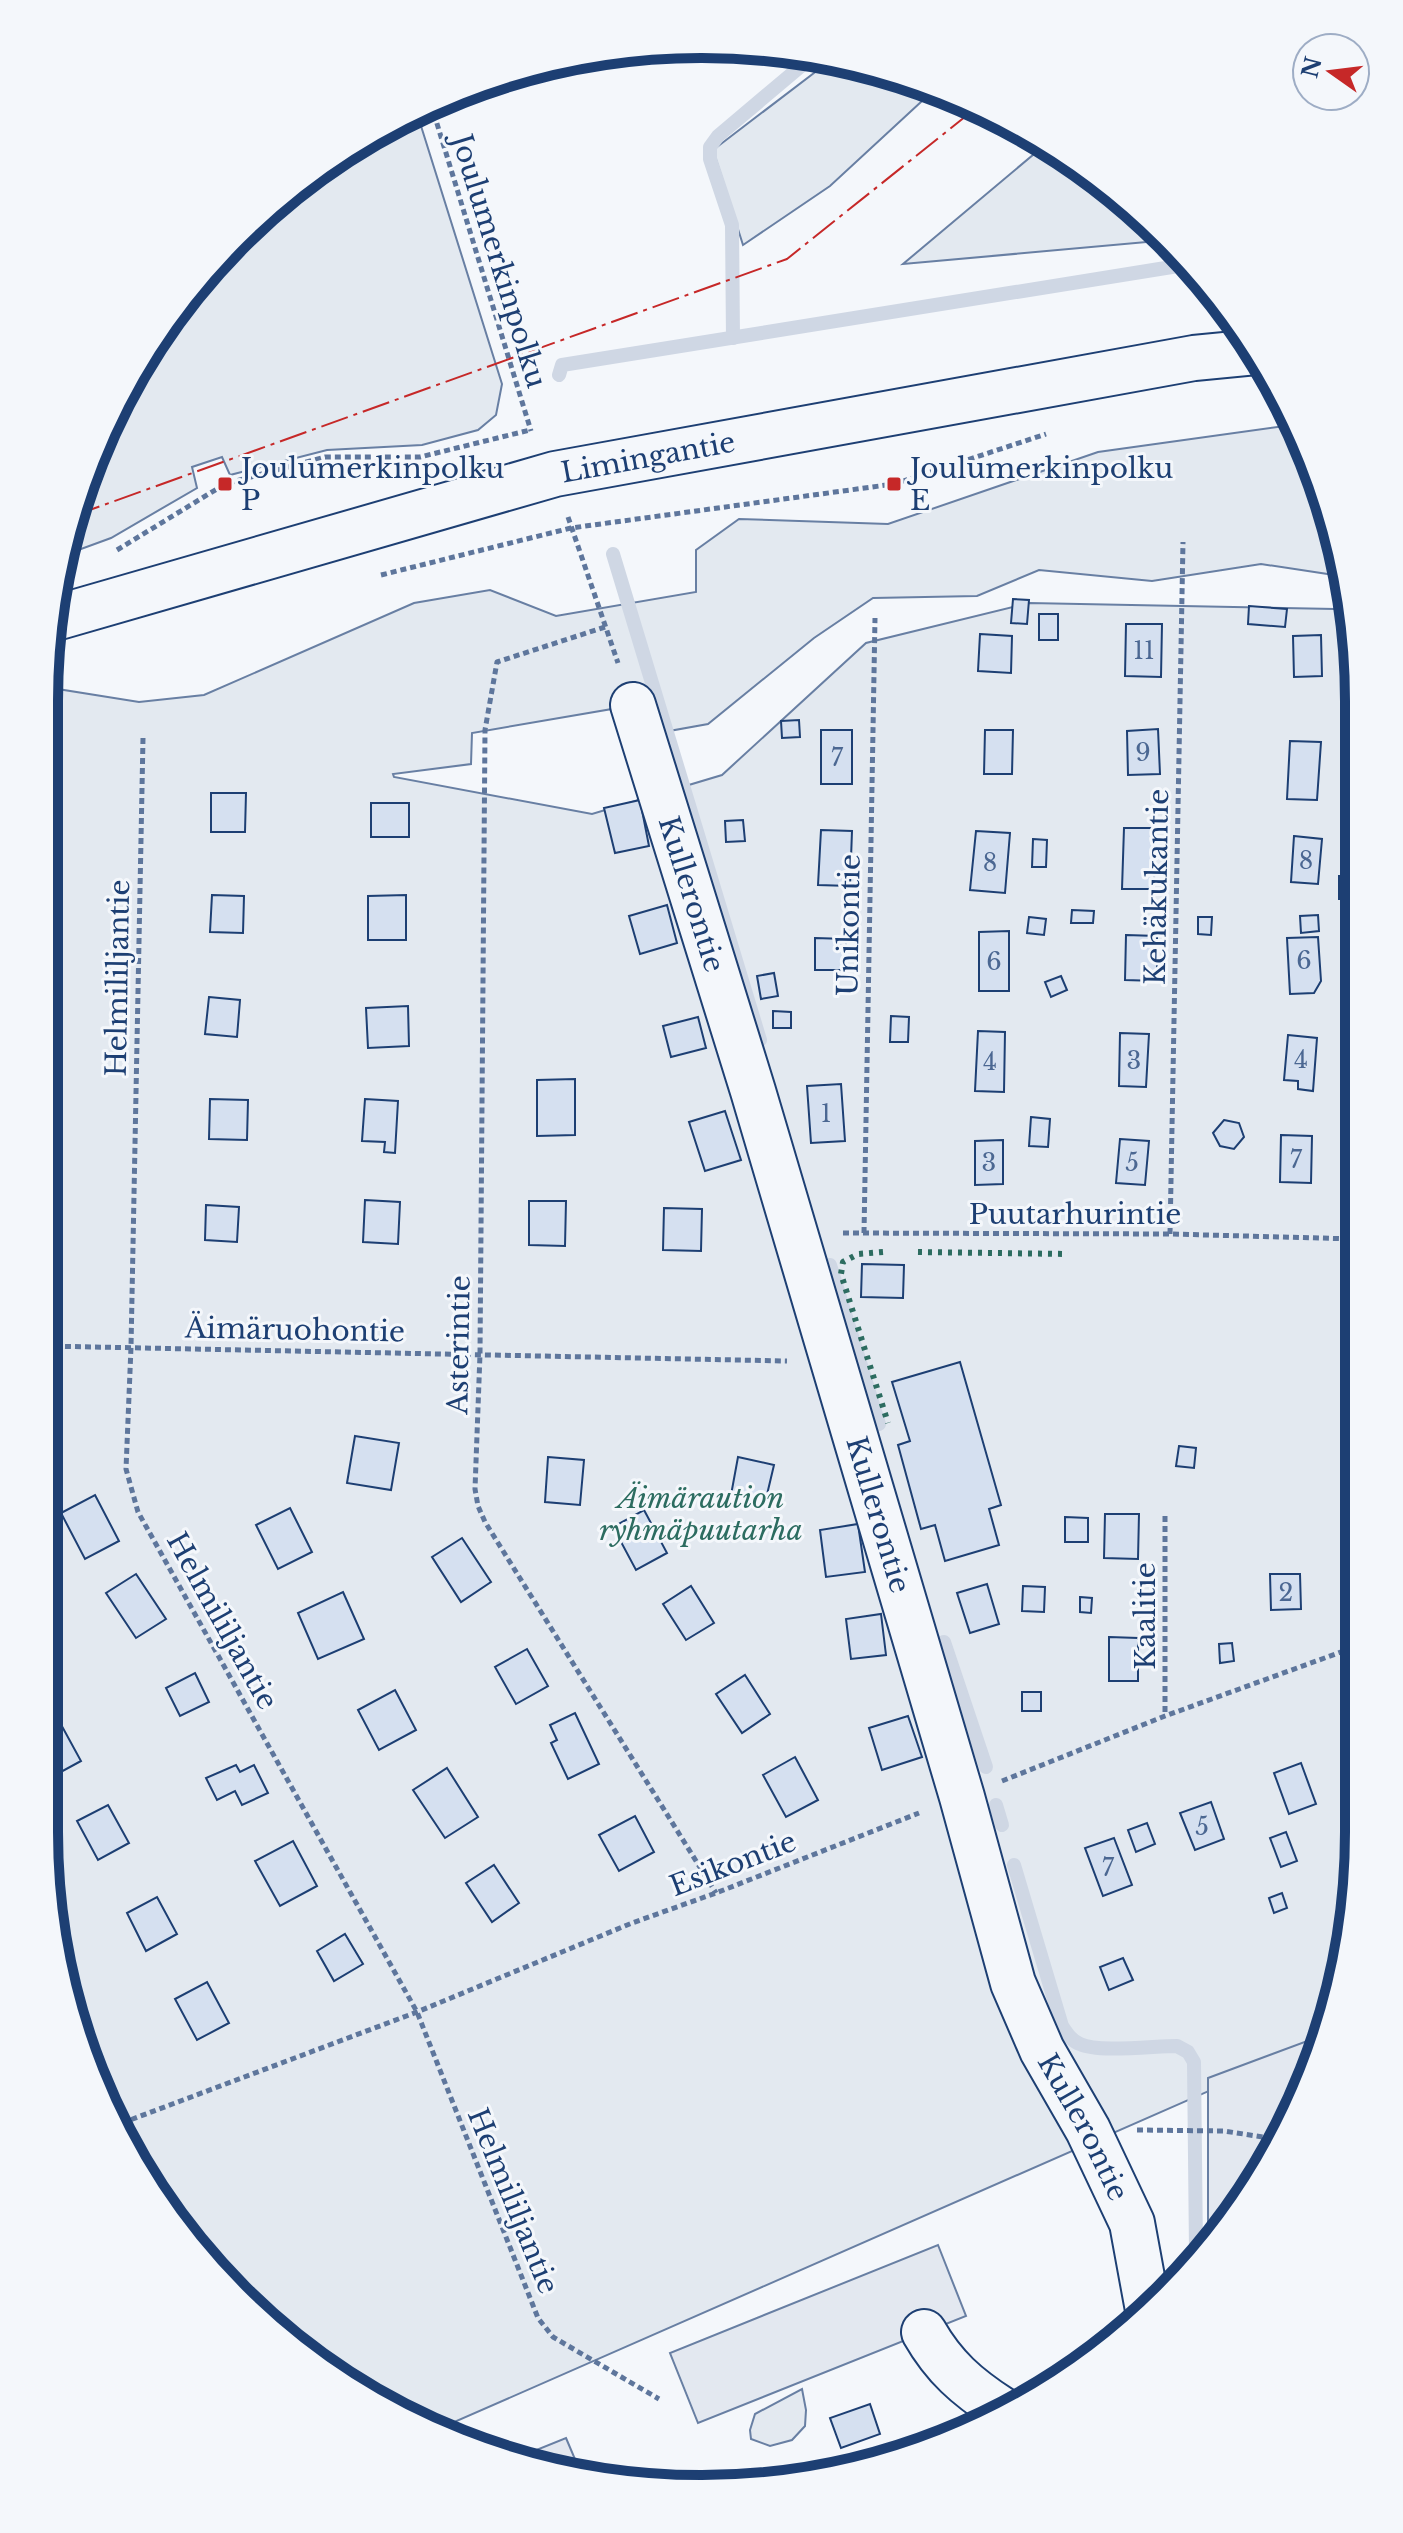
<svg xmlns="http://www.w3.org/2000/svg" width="1403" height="2533" viewBox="0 0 1403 2533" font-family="'Libre Baskerville',serif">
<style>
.green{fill:#e3e9f0;stroke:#687fa3;stroke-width:2}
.parking{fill:#e3e8f0;stroke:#687fa3;stroke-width:2}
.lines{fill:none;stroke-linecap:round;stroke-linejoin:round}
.stream{stroke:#cfd7e4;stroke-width:14}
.building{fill:#d5e0f0;stroke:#1d3f73;stroke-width:2}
.minor-casing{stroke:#1d3f73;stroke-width:48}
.major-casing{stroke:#1d3f73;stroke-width:48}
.path{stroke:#5e769c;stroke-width:5;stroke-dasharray:6 4;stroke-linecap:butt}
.minor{stroke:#f4f7fb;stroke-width:44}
.major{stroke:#f4f7fb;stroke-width:44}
.hedge{stroke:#2c6c60;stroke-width:6;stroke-dasharray:4 6;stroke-linecap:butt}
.power{stroke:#c62828;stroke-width:2;stroke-dasharray:28 6 4 6;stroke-linecap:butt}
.poi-dot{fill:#c62828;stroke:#f4f7fb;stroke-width:3}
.labels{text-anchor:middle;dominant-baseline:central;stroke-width:6;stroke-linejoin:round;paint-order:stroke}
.number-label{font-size:24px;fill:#4b6792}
.street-label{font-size:28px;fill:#1d3f73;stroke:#f4f7fb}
.poi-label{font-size:28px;fill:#1d3f73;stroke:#f4f7fb;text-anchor:start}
.park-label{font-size:28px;font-style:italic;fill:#2c6c60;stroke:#f4f7fb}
.rim{fill:none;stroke:#1d3f73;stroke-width:10}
</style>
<rect width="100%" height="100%" fill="#f4f7fb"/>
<!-- green -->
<g class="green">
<path d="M 831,60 L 913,79 L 935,89 L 830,186 L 743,245 L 713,150 Z"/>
<path d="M 416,110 L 502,384 L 496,415 L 478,430 L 422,445 L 327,450 L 230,475 L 222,457 L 192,467 L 197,488 L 111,538 L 62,556 L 67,531 L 132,372 L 207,268 L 302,180 Z"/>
<path d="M 1046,144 L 1169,240 L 903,264 Z"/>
<path d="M 1292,425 L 1324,490 L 1346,583 L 1334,575 L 1261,564 L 1152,581 L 1039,570 L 977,596 L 873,598 L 814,638 L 708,724 L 669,731 L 659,701 L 472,733 L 471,764 L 393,774 L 394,777 L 592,814 L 722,775 L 866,643 L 1029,603 L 1335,609 L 1353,623 L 1358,1874 L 1325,2040 L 443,2427 L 336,2378 L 180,2231 L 79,2042 L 44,1831 L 45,687 L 139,702 L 204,695 L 414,603 L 490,590 L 556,616 L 696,592 L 696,550 L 739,519 L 888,524 L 1098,452 Z"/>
<path d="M 802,2389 L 806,2410 L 805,2426 L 792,2440 L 770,2446 L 751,2439 L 750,2430 L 755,2414 Z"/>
</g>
<!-- parking -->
<g class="parking">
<path d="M 1326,2034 L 1324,2042 L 1271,2161 L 1208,2237 L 1208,2078 Z"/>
<path d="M 938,2245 L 966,2316 L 698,2423 L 670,2353 Z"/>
<path d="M 566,2438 L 580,2471 L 531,2466 L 514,2459 Z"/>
</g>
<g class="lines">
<!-- stream -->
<g class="stream">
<path d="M 733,338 L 732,225 L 710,159 L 710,147 L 718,136 L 813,56"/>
<path d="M 559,375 L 562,365 L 1178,266"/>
<path d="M 613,554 L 760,1040"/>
<path d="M 830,1265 L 879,1424"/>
<path d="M 944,1642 L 986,1767"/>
<path d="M 996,1805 L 1002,1825"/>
<path d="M 1014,1865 L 1062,2026 C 1067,2033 1071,2041 1080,2044 C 1098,2053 1154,2046 1177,2046 L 1188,2052 L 1194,2062 L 1196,2251"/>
</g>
</g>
<!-- building -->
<g class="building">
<path d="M 1013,599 L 1029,600 L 1027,624 L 1011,623 Z"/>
<path d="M 1249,606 L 1287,609 L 1285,627 L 1248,624 Z"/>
<rect x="1039" y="614" width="19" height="26"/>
<path d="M 1126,624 L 1162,624 L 1161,677 L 1125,676 Z"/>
<path d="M 980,634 L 1012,636 L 1011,673 L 978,671 Z"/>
<path d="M 1321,635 L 1322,676 L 1294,677 L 1293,636 Z"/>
<path d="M 799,720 L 800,737 L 782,738 L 781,721 Z"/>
<path d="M 1158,729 L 1160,774 L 1128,775 L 1127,731 Z"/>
<rect x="821" y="730" width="31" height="54"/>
<path d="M 985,730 L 1013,730 L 1012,774 L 984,774 Z"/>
<path d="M 1290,741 L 1321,742 L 1317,800 L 1287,799 Z"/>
<path d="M 211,793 L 246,793 L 245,832 L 211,832 Z"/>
<path d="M 640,800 L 649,846 L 615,853 L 604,808 Z"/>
<rect x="371" y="803" width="38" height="34"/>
<path d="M 743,820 L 745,841 L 726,842 L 725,821 Z"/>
<path d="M 1124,828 L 1155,828 L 1154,889 L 1122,889 Z"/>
<path d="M 821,830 L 852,831 L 850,886 L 818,885 Z"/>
<path d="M 976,831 L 1010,833 L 1005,893 L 970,890 Z"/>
<path d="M 1294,836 L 1322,839 L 1318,884 L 1291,882 Z"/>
<path d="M 1033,839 L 1047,840 L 1046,867 L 1032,867 Z"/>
<rect x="1339" y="876" width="15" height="23"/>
<path d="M 45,888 L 61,891 L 53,933 L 45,931 Z"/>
<path d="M 212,895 L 244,896 L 243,933 L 210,932 Z"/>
<path d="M 406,895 L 406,940 L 368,940 L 368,896 Z"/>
<path d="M 667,905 L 677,943 L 640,954 L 629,916 Z"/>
<path d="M 1072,910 L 1094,911 L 1093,923 L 1071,923 Z"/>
<path d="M 1318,915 L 1319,931 L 1301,933 L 1300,916 Z"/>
<path d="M 1029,917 L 1046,919 L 1044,935 L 1027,933 Z"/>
<path d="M 1198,917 L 1212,917 L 1211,935 L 1198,934 Z"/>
<path d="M 1009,931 L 1009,991 L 979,991 L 979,932 Z"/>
<path d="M 1126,935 L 1157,936 L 1157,981 L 1125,980 Z"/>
<path d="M 1318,937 L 1321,981 L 1314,993 L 1290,994 L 1287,938 Z"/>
<path d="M 815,938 L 846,939 L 846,970 L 815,970 Z"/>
<path d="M 774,973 L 778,996 L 761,999 L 757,976 Z"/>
<path d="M 1061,976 L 1067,990 L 1051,997 L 1045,982 Z"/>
<path d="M 209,997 L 240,1000 L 237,1037 L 205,1034 Z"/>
<path d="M 408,1006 L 409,1046 L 368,1048 L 366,1008 Z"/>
<path d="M 773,1011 L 791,1012 L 791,1028 L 773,1028 Z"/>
<path d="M 891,1016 L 909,1017 L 908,1042 L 890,1042 Z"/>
<path d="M 698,1017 L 706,1048 L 671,1057 L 663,1026 Z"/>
<path d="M 978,1031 L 1005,1032 L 1004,1092 L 975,1091 Z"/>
<path d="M 1120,1033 L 1149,1034 L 1146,1087 L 1119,1086 Z"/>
<path d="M 1288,1035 L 1317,1038 L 1313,1091 L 1298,1089 L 1298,1081 L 1284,1080 Z"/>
<path d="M 575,1079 L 575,1135 L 537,1136 L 537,1080 Z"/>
<path d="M 841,1084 L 845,1141 L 811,1143 L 807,1086 Z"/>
<path d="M 210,1099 L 248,1100 L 247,1140 L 209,1139 Z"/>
<path d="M 365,1099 L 398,1101 L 395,1153 L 384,1152 L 385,1142 L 362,1141 Z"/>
<path d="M 725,1111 L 741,1160 L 705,1171 L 689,1122 Z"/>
<path d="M 1031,1117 L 1050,1119 L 1048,1147 L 1029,1146 Z"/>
<path d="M 1224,1120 L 1239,1123 L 1244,1137 L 1234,1149 L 1220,1146 L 1213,1133 Z"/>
<path d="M 1281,1135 L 1312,1136 L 1311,1183 L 1280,1182 Z"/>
<path d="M 1120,1139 L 1149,1141 L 1145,1185 L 1116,1183 Z"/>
<path d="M 1003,1140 L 1003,1184 L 975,1185 L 975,1141 Z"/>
<path d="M 45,1191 L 53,1191 L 52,1234 L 45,1234 Z"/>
<path d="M 365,1200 L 400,1202 L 398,1244 L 363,1242 Z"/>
<path d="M 529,1201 L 566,1201 L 565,1246 L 529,1245 Z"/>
<path d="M 206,1205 L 239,1207 L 237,1242 L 205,1240 Z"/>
<path d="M 664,1208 L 702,1209 L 701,1251 L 663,1250 Z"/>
<path d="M 862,1264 L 904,1265 L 903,1298 L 861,1297 Z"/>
<path d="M 960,1362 L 1001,1505 L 989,1509 L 999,1545 L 945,1561 L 935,1525 L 921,1529 L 898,1445 L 910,1441 L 892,1382 Z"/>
<path d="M 355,1436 L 399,1443 L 391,1490 L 347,1483 Z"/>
<path d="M 1179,1446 L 1196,1448 L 1194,1468 L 1176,1466 Z"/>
<path d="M 548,1457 L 584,1460 L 580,1505 L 545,1502 Z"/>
<path d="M 738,1457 L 774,1465 L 765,1503 L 731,1495 Z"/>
<path d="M 95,1495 L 119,1541 L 85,1559 L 61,1513 Z"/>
<path d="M 290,1508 L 312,1552 L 278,1569 L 256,1525 Z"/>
<path d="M 644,1510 L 667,1553 L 636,1570 L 613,1527 Z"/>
<path d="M 1105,1514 L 1139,1514 L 1138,1559 L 1104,1558 Z"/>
<path d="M 1065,1517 L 1088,1518 L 1088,1542 L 1065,1542 Z"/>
<path d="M 858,1524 L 865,1572 L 826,1577 L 820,1530 Z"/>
<path d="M 462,1538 L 491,1582 L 461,1602 L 432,1557 Z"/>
<path d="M 136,1574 L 166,1619 L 136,1638 L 106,1593 Z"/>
<path d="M 1270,1574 L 1300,1574 L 1301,1609 L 1271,1610 Z"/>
<path d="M 987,1584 L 999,1624 L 970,1633 L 957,1593 Z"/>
<path d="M 691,1586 L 714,1623 L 686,1640 L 663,1604 Z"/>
<path d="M 1023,1586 L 1045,1587 L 1044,1612 L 1022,1611 Z"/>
<path d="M 343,1592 L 364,1639 L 318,1659 L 298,1613 Z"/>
<path d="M 1080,1597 L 1092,1598 L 1091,1613 L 1080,1612 Z"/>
<path d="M 881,1614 L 886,1655 L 851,1659 L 846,1619 Z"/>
<path d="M 1109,1637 L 1138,1638 L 1138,1681 L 1109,1681 Z"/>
<path d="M 1232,1643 L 1234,1661 L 1220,1663 L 1219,1644 Z"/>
<path d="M 527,1649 L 548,1686 L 516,1704 L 495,1667 Z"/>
<path d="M 195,1673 L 209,1702 L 180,1716 L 166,1688 Z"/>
<path d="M 745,1675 L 770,1714 L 742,1733 L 716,1694 Z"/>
<path d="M 395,1690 L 416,1730 L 379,1750 L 358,1710 Z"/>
<rect x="1022" y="1692" width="19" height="19"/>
<path d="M 575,1713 L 599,1764 L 568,1779 L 551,1743 L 557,1740 L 550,1725 Z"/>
<path d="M 908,1716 L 922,1757 L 882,1770 L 869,1728 Z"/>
<path d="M 58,1719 L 81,1761 L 48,1779 L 44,1772 L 44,1726 Z"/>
<path d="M 795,1757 L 818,1800 L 786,1817 L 763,1775 Z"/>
<path d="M 1301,1763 L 1316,1804 L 1289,1814 L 1274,1773 Z"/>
<path d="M 236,1765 L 240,1772 L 254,1765 L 268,1793 L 242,1805 L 235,1791 L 217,1800 L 206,1778 Z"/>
<path d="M 447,1768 L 478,1817 L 445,1838 L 413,1790 Z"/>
<path d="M 1211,1802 L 1224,1839 L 1195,1850 L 1180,1813 Z"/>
<path d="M 108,1805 L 129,1843 L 98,1860 L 77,1821 Z"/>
<path d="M 635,1816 L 654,1852 L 619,1871 L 599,1835 Z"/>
<path d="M 1147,1823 L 1155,1844 L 1136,1852 L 1128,1830 Z"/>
<path d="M 1286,1832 L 1297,1861 L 1281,1867 L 1270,1838 Z"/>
<path d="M 1114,1838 L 1132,1885 L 1103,1896 L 1085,1848 Z"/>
<path d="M 293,1841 L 317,1886 L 280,1906 L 255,1861 Z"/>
<path d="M 494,1865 L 519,1903 L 492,1922 L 466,1883 Z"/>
<path d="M 1282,1893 L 1287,1908 L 1274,1913 L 1269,1898 Z"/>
<path d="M 157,1897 L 177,1934 L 146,1951 L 127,1913 Z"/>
<path d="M 345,1934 L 363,1964 L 334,1981 L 317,1951 Z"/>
<path d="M 1123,1958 L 1133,1980 L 1109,1990 L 1100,1967 Z"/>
<path d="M 207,1982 L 229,2023 L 197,2040 L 175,1999 Z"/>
<path d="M 870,2404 L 880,2434 L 841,2448 L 830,2418 Z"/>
</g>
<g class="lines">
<!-- minor casing -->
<g class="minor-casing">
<g id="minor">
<path id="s1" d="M 633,705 L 753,1091 L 962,1797 L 1013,1983 L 1042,2050 L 1088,2130 L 1132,2223 L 1148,2310"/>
<path d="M 924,2332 C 944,2367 967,2387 1001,2409"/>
</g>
</g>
<!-- major casing -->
<g class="major-casing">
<g id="major">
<path id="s2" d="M 52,619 L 555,474 L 1194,358 L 1256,352"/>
</g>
</g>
<!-- path -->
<g class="path">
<path d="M 431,104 L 531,431"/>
<path d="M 568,517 L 618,663"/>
<path d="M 117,550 L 225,484 L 325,457 L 420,457 L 530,430"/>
<path d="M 381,575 L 571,528 L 894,484 L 1046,434"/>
<path d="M 605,627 L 497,662 L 485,730 L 480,1354 L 475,1489 L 478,1506 L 485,1522 L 716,1893"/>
<path d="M 45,670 L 59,665"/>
<path d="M 143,738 L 131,1347 L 126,1469 L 138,1512 L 417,2012 L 538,2318 L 553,2337 L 659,2399"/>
<path d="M 843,1233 L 1170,1234 L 1356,1239"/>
<path d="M 864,1233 L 875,618"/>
<path d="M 1170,1234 L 1183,542"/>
<path d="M 45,1346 L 787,1361"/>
<path d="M 1165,1516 L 1165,1716"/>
<path d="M 1002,1781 L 1165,1716 L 1341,1652 L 1357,1639"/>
<path d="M 77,2034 L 127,2121 L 142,2161"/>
<path d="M 122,2123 L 417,2012 L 632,1923 L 716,1893 L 919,1813"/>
<path d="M 1137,2130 L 1224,2131 L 1263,2137"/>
</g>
<!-- minor -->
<use href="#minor" class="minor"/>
<!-- major -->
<use href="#major" class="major"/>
<!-- hedge -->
<g class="hedge">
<path d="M 883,1252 L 858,1254 L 843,1262 L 841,1274 L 888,1423"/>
<path d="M 918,1252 L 1068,1254"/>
</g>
<!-- power -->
<path class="power" d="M 73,516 L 787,259 L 976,108"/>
</g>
<!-- markers -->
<g class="poi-dot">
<rect x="217" y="476" width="16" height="16" rx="4"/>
<rect x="886" y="476" width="16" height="16" rx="4"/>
</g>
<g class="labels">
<!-- number labels -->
<g class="number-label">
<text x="1144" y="650">11</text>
<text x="1143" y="752">9</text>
<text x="837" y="757">7</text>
<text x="1306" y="860">8</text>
<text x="990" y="862">8</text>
<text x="1304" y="960">6</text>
<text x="994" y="961">6</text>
<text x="1301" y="1059">4</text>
<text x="1134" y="1060">3</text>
<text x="990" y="1061">4</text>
<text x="826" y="1113">1</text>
<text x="1296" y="1159">7</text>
<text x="989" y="1162">3</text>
<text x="1132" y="1162">5</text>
<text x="1286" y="1592">2</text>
<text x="1202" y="1826">5</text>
<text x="1108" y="1867">7</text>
</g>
<!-- street labels -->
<g class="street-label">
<text transform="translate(499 261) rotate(73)">Joulumerkinpolku</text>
<text stroke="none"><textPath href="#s2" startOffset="618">Limingantie</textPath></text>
<text transform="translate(1157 887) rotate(-89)">Kehäkukantie</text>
<text stroke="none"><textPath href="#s1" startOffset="198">Kullerontie</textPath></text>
<text transform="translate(849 925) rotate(-89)">Unikontie</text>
<text transform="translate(118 978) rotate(-89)">Helmililjantie</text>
<text x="1075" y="1214">Puutarhurintie</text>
<text transform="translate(295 1330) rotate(1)">Äimäruohontie</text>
<text transform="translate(459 1345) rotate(-89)">Asterintie</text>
<text stroke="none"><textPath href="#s1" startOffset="846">Kullerontie</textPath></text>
<text transform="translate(1145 1616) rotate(-90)">Kaalitie</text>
<text transform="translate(222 1621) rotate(61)">Helmililjantie</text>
<text transform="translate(733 1864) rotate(-21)">Esikontie</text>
<text stroke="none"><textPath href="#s1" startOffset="1494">Kullerontie</textPath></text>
<text transform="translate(513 2201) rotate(68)">Helmililjantie</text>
</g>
<!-- poi labels -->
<g class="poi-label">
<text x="241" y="468">Joulumerkinpolku<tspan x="241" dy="32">P</tspan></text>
<text x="910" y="468">Joulumerkinpolku<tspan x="910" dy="32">E</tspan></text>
</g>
<!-- park labels -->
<g class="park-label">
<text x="701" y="1498">Äimäraution<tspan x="701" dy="32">ryhmäpuutarha</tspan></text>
</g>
</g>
<!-- crop -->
<path d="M0 0H1403V2533H0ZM701 58H702A643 643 0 0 1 1345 701V1832A643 643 0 0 1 702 2475H701A643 643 0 0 1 58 1832V701A643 643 0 0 1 701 58Z" fill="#f4f7fb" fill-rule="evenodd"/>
<path class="rim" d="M701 58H702A643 643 0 0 1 1345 701V1832A643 643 0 0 1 702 2475H701A643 643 0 0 1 58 1832V701A643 643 0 0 1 701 58Z"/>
<!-- north arrow -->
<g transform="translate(1331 72) rotate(284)"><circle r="38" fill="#f4f7fb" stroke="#9eadc5" stroke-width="2"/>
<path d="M0-6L14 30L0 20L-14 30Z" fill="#c62828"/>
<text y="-12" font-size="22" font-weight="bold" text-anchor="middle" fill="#1d3f73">N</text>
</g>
</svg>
